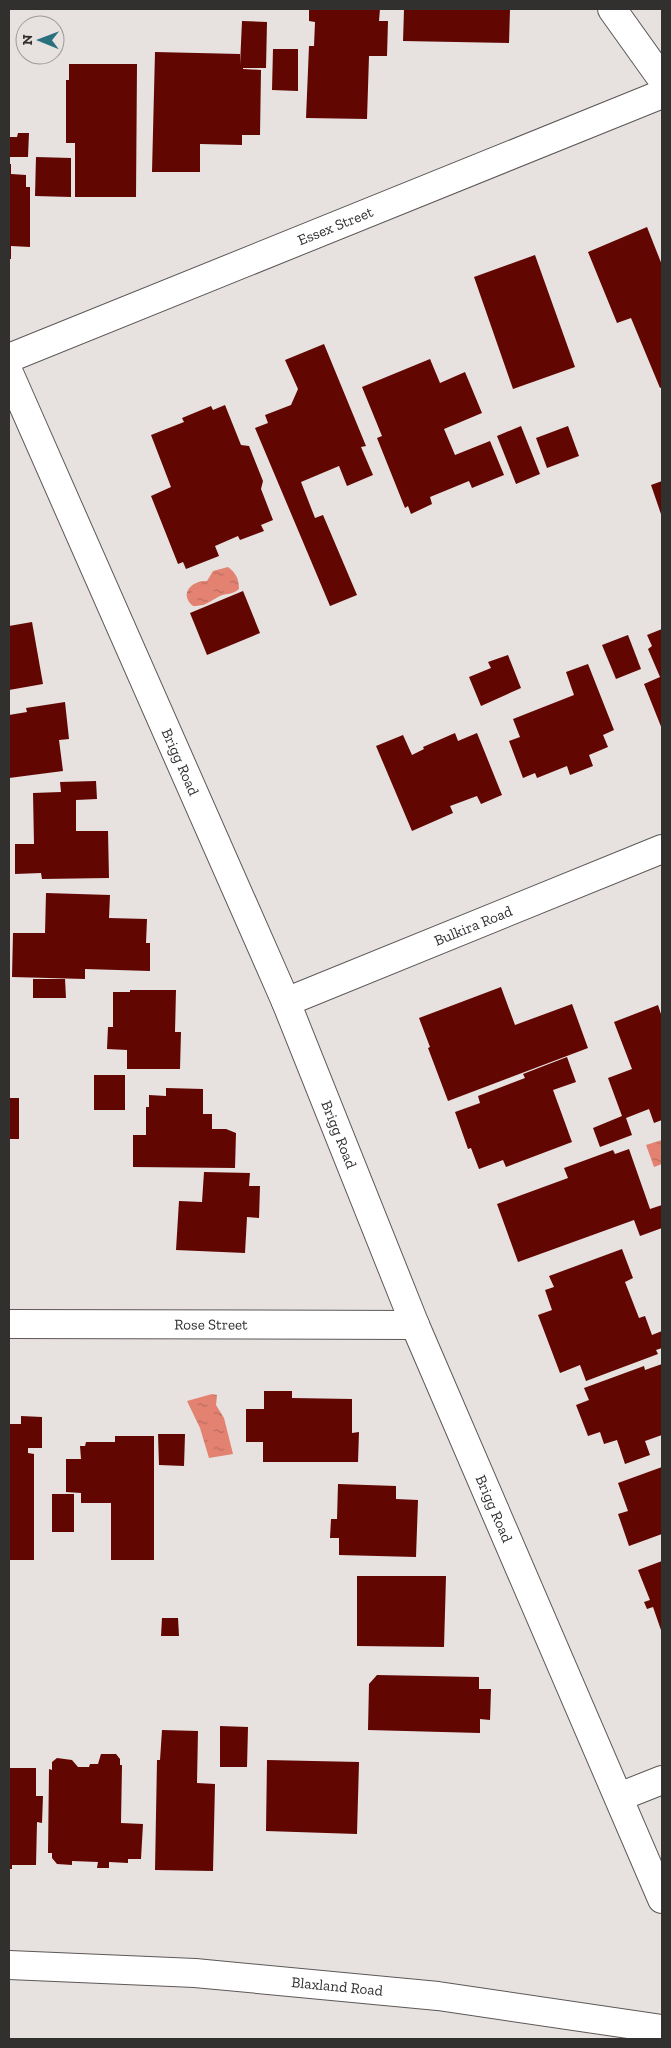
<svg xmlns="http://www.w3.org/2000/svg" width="671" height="2048" viewBox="0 0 671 2048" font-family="'Zilla Slab',serif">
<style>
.water{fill:url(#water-ripples)}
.building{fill:#620601}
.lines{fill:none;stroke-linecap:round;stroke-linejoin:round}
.street-casing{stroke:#5d5857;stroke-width:30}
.primary-casing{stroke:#5d5857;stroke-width:30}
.street{stroke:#fff;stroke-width:28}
.primary{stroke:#fff;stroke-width:28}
.labels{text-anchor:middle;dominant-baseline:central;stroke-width:5;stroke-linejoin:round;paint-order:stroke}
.street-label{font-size:15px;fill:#322f2f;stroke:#e7e1e0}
</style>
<defs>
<pattern id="water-ripples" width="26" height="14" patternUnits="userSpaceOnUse" patternTransform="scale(1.25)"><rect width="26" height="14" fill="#e48272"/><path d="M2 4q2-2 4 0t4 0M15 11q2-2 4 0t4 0" fill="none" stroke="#b96b5e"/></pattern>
</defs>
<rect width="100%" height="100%" fill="#e7e1e0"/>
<!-- water -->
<g class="water">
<path d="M 228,567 C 236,573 239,579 239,589 C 232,595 227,593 220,596 C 208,602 207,606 193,606 C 178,593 193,580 207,581 L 213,571 Z"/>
<path d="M 662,1140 L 662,1164 L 654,1167 L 646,1145 Z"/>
<path d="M 212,1394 L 217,1395 L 216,1405 L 224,1418 L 233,1454 L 209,1458 L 200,1428 L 187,1401 Z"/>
</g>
<!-- building -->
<g class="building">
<path d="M 309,9 L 380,9 L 379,21 L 388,21 L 387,56 L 369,56 L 367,119 L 306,118 L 309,46 L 314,46 L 315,22 L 309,21 Z"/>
<path d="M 404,9 L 510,9 L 509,43 L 403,41 Z"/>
<path d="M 242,21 L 267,22 L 266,68 L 243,68 L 243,69 L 261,70 L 260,135 L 242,135 L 242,145 L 200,144 L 200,172 L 152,172 L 155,52 L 240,54 L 240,65 Z"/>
<path d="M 273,49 L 298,49 L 298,91 L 272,90 Z"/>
<path d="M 69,64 L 137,64 L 136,197 L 75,197 L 75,143 L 66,143 L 66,80 L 69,80 Z"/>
<path d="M 18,133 L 29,133 L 28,157 L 9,157 L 9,137 L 17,137 Z"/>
<path d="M 36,157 L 71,158 L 71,197 L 35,196 Z"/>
<path d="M 9,164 L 11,164 L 11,174 L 26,175 L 26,187 L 30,187 L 30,247 L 11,246 L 11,259 L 9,259 Z"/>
<path d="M 647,227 L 662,265 L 662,387 L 660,388 L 631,318 L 617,323 L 588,252 Z"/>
<path d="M 535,255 L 575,367 L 513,389 L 474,277 Z"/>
<path d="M 324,344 L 366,446 L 361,447 L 373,475 L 347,486 L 339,466 L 301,482 L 315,518 L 323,515 L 357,595 L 330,606 L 255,428 L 268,423 L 265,415 L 291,405 L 298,389 L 285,360 Z"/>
<path d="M 430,359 L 440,383 L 465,372 L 482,413 L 444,429 L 455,455 L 490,441 L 504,475 L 472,488 L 469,481 L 430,497 L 432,504 L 411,514 L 408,506 L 405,508 L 377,438 L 382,436 L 362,387 Z"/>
<path d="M 225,405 L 241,445 L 249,446 L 263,481 L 261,489 L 273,520 L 261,525 L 264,531 L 240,540 L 238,536 L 215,546 L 219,556 L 186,569 L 183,562 L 178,564 L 151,496 L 171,487 L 151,435 L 184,422 L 182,418 L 211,406 L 213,410 Z"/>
<path d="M 521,426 L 540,474 L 516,484 L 497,436 Z"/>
<path d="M 568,426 L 579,456 L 547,468 L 536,438 Z"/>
<path d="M 662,481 L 662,517 L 651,485 Z"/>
<path d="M 243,591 L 260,633 L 207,655 L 190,613 Z"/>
<path d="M 32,622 L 43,684 L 9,690 L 9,626 Z"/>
<path d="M 662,629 L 662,729 L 644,684 L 660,677 L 648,649 L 652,646 L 647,635 Z"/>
<path d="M 628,635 L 641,669 L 616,679 L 602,645 Z"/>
<path d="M 508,655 L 521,688 L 481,706 L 469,677 L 491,668 L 488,662 Z"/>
<path d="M 588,664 L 614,730 L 603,735 L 608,747 L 589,755 L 593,766 L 570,775 L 567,766 L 537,778 L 535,773 L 523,778 L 509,741 L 520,737 L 513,719 L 574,695 L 566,672 Z"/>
<path d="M 65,702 L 69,739 L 59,740 L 63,771 L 9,778 L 9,715 L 27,712 L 26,708 Z"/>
<path d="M 455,733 L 458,741 L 477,733 L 502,795 L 481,804 L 477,796 L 450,806 L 453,813 L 412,831 L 376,746 L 403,735 L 412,755 L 424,749 L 423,747 Z"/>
<path d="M 96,781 L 97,799 L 76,800 L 76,831 L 108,831 L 109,878 L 42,879 L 41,873 L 15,874 L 15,844 L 34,844 L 33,793 L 61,792 L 60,782 Z"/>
<path d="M 46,893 L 110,895 L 109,918 L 147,919 L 146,943 L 150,943 L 150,971 L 85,969 L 85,979 L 12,977 L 13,933 L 45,933 Z"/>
<path d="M 33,979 L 65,979 L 66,998 L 33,998 Z"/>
<path d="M 501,987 L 515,1025 L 572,1004 L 588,1048 L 448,1101 L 428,1048 L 430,1047 L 419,1018 Z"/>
<path d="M 130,990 L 176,990 L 175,1032 L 181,1032 L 180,1069 L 127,1069 L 127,1050 L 107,1049 L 108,1027 L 113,1027 L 113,992 L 130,992 Z"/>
<path d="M 658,1005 L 662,1017 L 662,1120 L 654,1123 L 649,1109 L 626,1118 L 632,1135 L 600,1147 L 593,1128 L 622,1116 L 608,1078 L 632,1069 L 614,1022 Z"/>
<path d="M 567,1057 L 576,1082 L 553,1090 L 572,1142 L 506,1167 L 503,1160 L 479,1169 L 471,1148 L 468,1149 L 455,1112 L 480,1103 L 478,1096 L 525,1078 L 523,1074 Z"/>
<rect x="94" y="1075" width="31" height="35"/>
<path d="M 166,1088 L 203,1089 L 203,1114 L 212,1114 L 212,1129 L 226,1129 L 236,1133 L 235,1168 L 133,1167 L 133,1135 L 146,1135 L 146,1107 L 149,1107 L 149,1095 L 166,1096 Z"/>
<rect x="9" y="1098" width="10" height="41"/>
<path d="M 629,1149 L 650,1209 L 662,1205 L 662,1228 L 640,1236 L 634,1220 L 518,1262 L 497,1204 L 568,1178 L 564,1168 L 613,1150 L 615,1154 Z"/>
<path d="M 204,1172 L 250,1173 L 249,1186 L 260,1186 L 259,1218 L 247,1217 L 245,1253 L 176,1250 L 179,1201 L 202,1202 Z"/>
<path d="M 622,1249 L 633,1278 L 625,1282 L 639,1318 L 645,1316 L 652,1335 L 662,1331 L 662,1348 L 656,1350 L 658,1354 L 586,1381 L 580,1365 L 560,1373 L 538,1315 L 552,1310 L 545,1290 L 554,1287 L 549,1276 Z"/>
<path d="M 662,1364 L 662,1435 L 645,1441 L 650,1455 L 625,1464 L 617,1440 L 604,1444 L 600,1432 L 588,1436 L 576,1405 L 589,1400 L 584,1388 L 644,1366 L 645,1370 Z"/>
<path d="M 264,1391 L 292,1391 L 292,1398 L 352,1399 L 352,1433 L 359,1432 L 358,1462 L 263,1462 L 263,1442 L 246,1442 L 246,1409 L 264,1409 Z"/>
<path d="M 21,1416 L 42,1417 L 42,1448 L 28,1448 L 28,1453 L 34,1454 L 34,1560 L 9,1560 L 9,1424 L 21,1424 Z"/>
<path d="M 158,1434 L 185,1434 L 184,1466 L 159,1465 Z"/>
<path d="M 115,1436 L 154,1436 L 154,1560 L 111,1560 L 111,1503 L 81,1503 L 81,1493 L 66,1492 L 66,1459 L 81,1459 L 80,1446 L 85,1446 L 86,1442 L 115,1442 Z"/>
<path d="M 662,1467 L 662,1534 L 629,1546 L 618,1514 L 628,1511 L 618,1483 Z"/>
<path d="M 338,1484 L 396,1486 L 396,1499 L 418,1500 L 416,1557 L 339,1555 L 339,1538 L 330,1538 L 331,1519 L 337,1519 Z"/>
<rect x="52" y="1494" width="22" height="38"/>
<path d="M 662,1561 L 662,1633 L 653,1607 L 647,1609 L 644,1602 L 650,1600 L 638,1570 Z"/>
<path d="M 357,1576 L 446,1576 L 444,1647 L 357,1646 Z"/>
<path d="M 162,1618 L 178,1618 L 179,1636 L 161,1636 Z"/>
<path d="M 377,1675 L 479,1677 L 479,1689 L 491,1689 L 490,1720 L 480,1719 L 480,1733 L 368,1730 L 369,1684 Z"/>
<path d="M 220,1726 L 248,1727 L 247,1767 L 220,1767 Z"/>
<path d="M 162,1730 L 198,1731 L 197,1783 L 215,1784 L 213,1871 L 155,1870 L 157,1760 L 160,1760 Z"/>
<path d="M 101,1754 L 116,1754 L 120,1759 L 120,1765 L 122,1765 L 121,1823 L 143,1824 L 141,1859 L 128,1859 L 128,1863 L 109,1862 L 109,1868 L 97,1868 L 98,1862 L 72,1861 L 72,1865 L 57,1864 L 52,1858 L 52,1853 L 48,1853 L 49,1769 L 52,1770 L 52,1762 L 57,1758 L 72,1760 L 78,1767 L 89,1767 L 90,1764 L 98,1764 Z"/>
<path d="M 267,1760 L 359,1762 L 357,1834 L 266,1831 Z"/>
<path d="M 9,1768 L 36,1768 L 36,1796 L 43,1796 L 42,1823 L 37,1822 L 36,1865 L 12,1865 L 12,1869 L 9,1869 Z"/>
</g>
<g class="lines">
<!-- street casing -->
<g class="street-casing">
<g id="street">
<path d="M 612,9 L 662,79"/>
<path id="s1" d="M 9,358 L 662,94"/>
<path id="s2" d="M 9,373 L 286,1002 L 415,1325 L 662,1899"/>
<path id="s3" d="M 286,1002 L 662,849"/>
<path id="s4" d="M 9,1324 L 415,1325"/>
<path d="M 619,1797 L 662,1780"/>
</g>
</g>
<!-- primary casing -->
<g class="primary-casing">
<g id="primary">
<path id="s5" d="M 9,1965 L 195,1973 L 438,1996 L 662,2029"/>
</g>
</g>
<!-- street -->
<use href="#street" class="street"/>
<!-- primary -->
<use href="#primary" class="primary"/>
</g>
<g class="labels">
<!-- street labels -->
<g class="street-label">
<text stroke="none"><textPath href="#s1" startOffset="352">Essex Street</textPath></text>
<text stroke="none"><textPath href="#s2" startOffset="425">Brigg Road</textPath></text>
<text stroke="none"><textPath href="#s3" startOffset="202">Bulkira Road</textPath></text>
<text stroke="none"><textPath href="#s2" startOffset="830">Brigg Road</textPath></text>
<text stroke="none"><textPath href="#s4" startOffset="202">Rose Street</textPath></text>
<text stroke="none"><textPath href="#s2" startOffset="1235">Brigg Road</textPath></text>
<text stroke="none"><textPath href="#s5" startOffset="329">Blaxland Road</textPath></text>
</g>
</g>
<!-- border -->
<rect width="671" height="2048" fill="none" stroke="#322f2f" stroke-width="20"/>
<!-- north arrow -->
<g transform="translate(40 40) rotate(271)"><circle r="24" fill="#e7e1e0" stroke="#9f9a99"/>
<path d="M0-4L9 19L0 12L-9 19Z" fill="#2a717d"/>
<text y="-8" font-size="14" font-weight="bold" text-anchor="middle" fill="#322f2f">N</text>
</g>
</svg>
